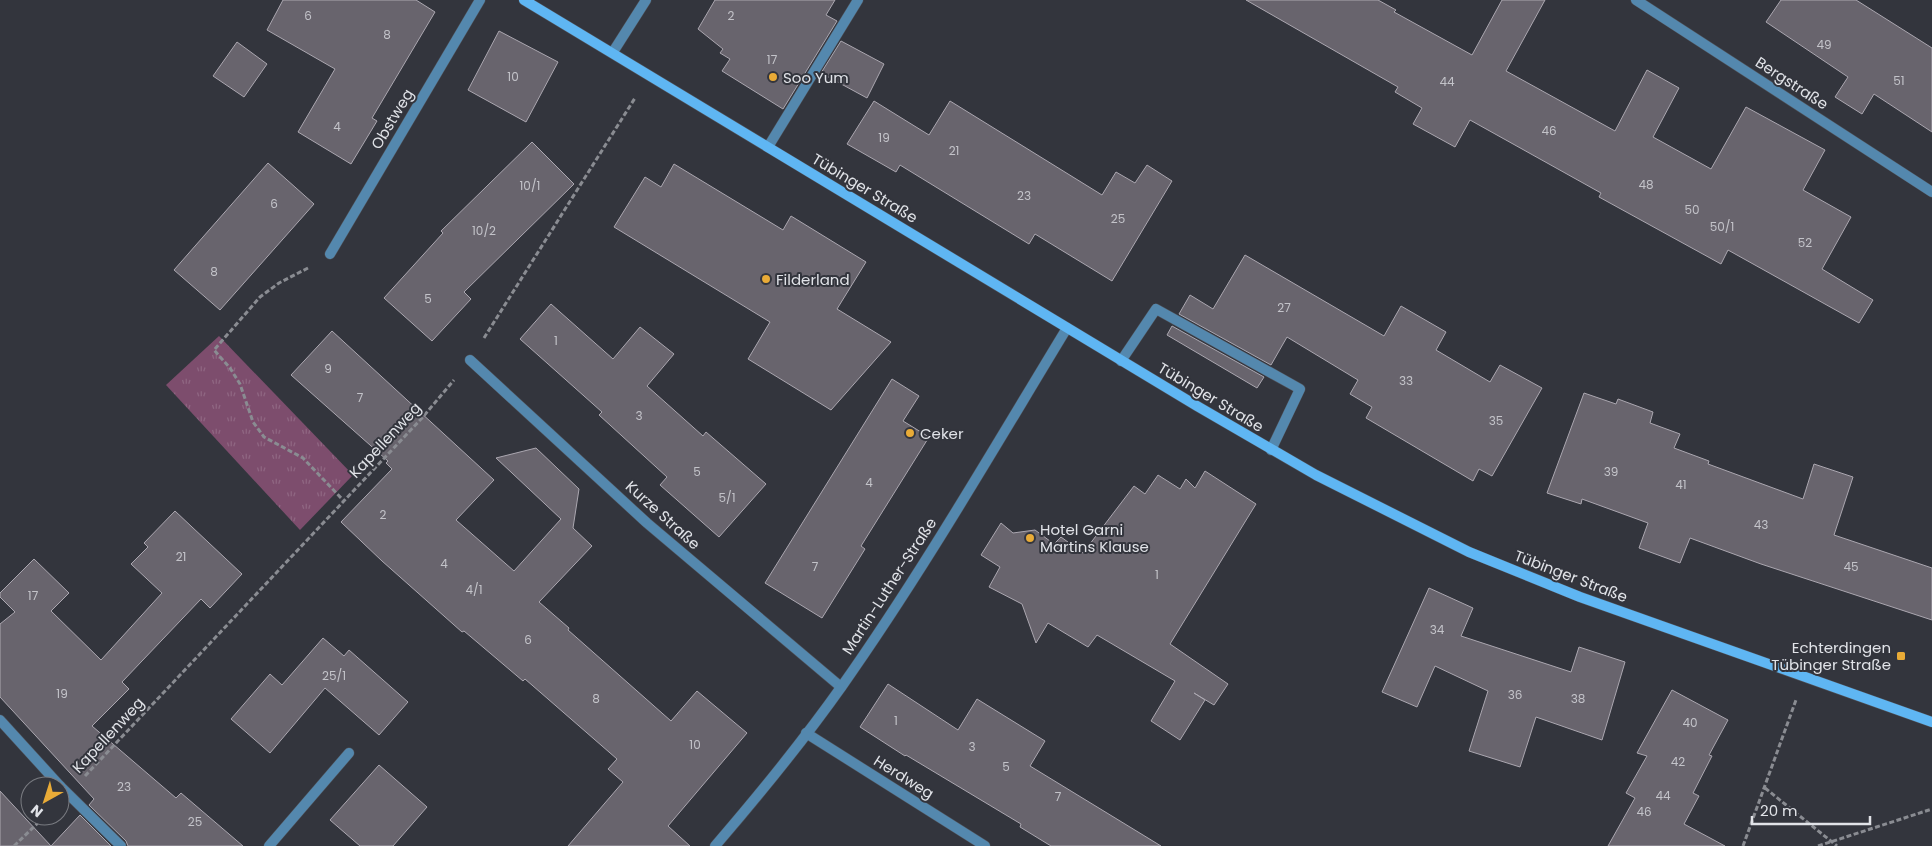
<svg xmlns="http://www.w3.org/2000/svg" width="1932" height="846" viewBox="0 0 1932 846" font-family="Poppins,sans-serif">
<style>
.park{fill:url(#park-tufts)}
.building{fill:#68646d;stroke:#aba7b0}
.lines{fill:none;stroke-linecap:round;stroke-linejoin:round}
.lane-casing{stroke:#4f5158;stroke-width:11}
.street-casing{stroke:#4f5158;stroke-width:11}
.secondary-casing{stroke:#4f5158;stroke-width:11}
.path{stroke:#8a8c92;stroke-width:3;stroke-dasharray:5 2.5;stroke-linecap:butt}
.lane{stroke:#5488ae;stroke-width:10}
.street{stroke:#5488ae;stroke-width:10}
.secondary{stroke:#5fb6f3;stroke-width:10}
.poi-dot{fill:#e9ab37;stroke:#33353d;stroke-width:2}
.labels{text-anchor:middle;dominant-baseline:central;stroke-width:4;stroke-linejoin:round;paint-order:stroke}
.number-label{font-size:12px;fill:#c3c3c9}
.poi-label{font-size:15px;fill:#e1e3e8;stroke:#33353d;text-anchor:start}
.street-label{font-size:15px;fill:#e1e3e8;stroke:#33353d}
</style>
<defs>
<pattern id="park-tufts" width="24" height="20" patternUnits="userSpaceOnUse" patternTransform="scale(1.25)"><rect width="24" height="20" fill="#7d4d6d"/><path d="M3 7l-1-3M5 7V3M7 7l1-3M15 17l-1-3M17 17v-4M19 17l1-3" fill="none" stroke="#8f6682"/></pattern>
</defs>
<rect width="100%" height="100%" fill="#33353d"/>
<!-- park -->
<path class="park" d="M 219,336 L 353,475 L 300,530 L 166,385 Z"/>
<!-- building -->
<g class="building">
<path d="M 283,0 L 416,0 L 435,12 L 372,118 L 377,121 L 351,164 L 298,132 L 335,69 L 267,30 Z"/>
<path d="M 715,0 L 835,0 L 826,15 L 837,21 L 783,109 L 722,71 L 730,59 L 720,53 L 723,49 L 698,29 Z"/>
<path d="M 1246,0 L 1378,0 L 1396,10 L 1394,12 L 1472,55 L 1502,0 L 1545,0 L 1506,71 L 1615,131 L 1647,70 L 1679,88 L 1653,137 L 1711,169 L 1746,107 L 1825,150 L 1803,190 L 1851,217 L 1822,269 L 1873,300 L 1859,323 L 1728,250 L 1721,264 L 1599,197 L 1601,193 L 1470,120 L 1455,147 L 1413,124 L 1422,108 L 1395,92 L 1398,87 Z"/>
<path d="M 1781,0 L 1856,0 L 1932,48 L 1932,132 L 1874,94 L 1862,114 L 1835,97 L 1848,77 L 1766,22 Z"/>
<path d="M 499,31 L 558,62 L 526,122 L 468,90 Z"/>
<path d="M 841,41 L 884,64 L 867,98 L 821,73 Z"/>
<path d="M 237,42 L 267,64 L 244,97 L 213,76 Z"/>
<path d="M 874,101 L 929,135 L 950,101 L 1102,195 L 1116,172 L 1135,183 L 1147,165 L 1172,181 L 1112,281 L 1035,234 L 1029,244 L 900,165 L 896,172 L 847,144 Z"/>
<path d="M 532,142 L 574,184 L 464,292 L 471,299 L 432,341 L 384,298 L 443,233 L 441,231 Z"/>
<path d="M 268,163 L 314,204 L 220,310 L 174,270 Z"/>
<path d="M 674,164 L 783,230 L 791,216 L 866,262 L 837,309 L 891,342 L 831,410 L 748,359 L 770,322 L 614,227 L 645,177 L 661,187 Z"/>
<path d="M 1245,255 L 1384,336 L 1401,306 L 1446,332 L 1436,350 L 1490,382 L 1500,365 L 1542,388 L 1492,476 L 1479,469 L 1473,481 L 1366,418 L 1372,407 L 1350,394 L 1358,380 L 1287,337 L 1271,365 L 1179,314 L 1190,295 L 1213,309 Z"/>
<path d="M 551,304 L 613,359 L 640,327 L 674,354 L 647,386 L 703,436 L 706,432 L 766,484 L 719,537 L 660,485 L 667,477 L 599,415 L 602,412 L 520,339 Z"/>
<path d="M 1172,326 L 1264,377 L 1257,388 L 1167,335 Z"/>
<path d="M 332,331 L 494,480 L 456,520 L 514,571 L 561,519 L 496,458 L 536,448 L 579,489 L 573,528 L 592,546 L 539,602 L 569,628 L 568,630 L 671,721 L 697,691 L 747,733 L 668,826 L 690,846 L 568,846 L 623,782 L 608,769 L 617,759 L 525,679 L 523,681 L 464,631 L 462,632 L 382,561 L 341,522 L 392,469 L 386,463 L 388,461 L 291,375 Z"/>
<path d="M 892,379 L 919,396 L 903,421 L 929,437 L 861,546 L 865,549 L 822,618 L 765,583 Z"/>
<path d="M 1584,393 L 1616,404 L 1618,399 L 1653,412 L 1650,423 L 1680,434 L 1674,448 L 1709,461 L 1708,464 L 1803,499 L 1814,464 L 1853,477 L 1834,535 L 1932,568 L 1932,620 L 1761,564 L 1690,538 L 1680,563 L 1639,548 L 1648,523 L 1582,499 L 1581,504 L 1547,493 Z"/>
<path d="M 1205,471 L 1256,504 L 1170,644 L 1228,684 L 1214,705 L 1194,693 L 1205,700 L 1180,740 L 1151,721 L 1175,681 L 1097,635 L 1088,647 L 1048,623 L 1036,643 L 1022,604 L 989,587 L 1000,567 L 981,555 L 1001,523 L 1013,533 L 1035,530 L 1054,544 L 1061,537 L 1083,553 L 1134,486 L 1145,494 L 1158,475 L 1180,489 L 1186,479 L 1195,488 Z"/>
<path d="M 175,511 L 242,574 L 210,608 L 201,599 L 122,682 L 129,689 L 92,726 L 176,798 L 181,793 L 243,846 L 128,846 L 126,841 L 89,805 L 94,799 L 0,697 L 0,624 L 15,612 L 0,597 L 0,593 L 34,559 L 69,593 L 51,611 L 101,660 L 162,593 L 131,564 L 148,547 L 144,543 Z"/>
<path d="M 1429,588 L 1473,608 L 1461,636 L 1571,672 L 1579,647 L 1625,662 L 1602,740 L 1536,717 L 1520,767 L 1469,751 L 1488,691 L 1435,666 L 1417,707 L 1382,692 Z"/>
<path d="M 323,638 L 344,656 L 349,650 L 408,702 L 379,735 L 325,688 L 270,753 L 231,719 L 270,674 L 282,685 Z"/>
<path d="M 888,684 L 958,730 L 977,699 L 1045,741 L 1030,766 L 1161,846 L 1051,846 L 1020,827 L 1021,824 L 906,755 L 905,756 L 860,727 Z"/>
<path d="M 1672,690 L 1728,720 L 1709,755 L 1712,756 L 1693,793 L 1699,796 L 1684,824 L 1725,846 L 1608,846 L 1635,798 L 1626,793 L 1647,756 L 1637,753 Z"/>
<path d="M 379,765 L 427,807 L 393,846 L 360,846 L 330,820 Z"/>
<path d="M 0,791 L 51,846 L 80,815 L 111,846 L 0,846 Z"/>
</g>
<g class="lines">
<!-- lane casing -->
<g class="lane-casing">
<g id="lane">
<path d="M 768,147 L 858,0"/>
<path d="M 470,360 L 647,523 L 841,687"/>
<path d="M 1121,361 L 1156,309 L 1300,389 L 1271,450"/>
<path d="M 269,846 L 349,753"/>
</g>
</g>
<!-- street casing -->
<g class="street-casing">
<g id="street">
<path d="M 1636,0 L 1932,192"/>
<path d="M 613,52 L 646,0"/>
<path d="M 330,254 L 480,0"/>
<path d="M 0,720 L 60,786"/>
<path d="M 806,733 L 985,846"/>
<path d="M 60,786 L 121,846"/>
<path d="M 715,846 C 759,795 803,741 842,686 C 923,571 994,448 1067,328"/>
</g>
</g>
<!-- secondary casing -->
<g class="secondary-casing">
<path id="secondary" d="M 524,0 L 1197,406 L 1316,475 L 1469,552 L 1580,597 L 1932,722"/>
</g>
<!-- path -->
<g class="path">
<path d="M 308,268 L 279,283 L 260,297 L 214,350 L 230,368 L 240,384 L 253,422 L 264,437 L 303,458 L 343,500"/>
<path d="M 484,338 L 635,98"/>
<path d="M 85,776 L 422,418 L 454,380"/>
<path d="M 1765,788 L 1837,846"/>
<path d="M 14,846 L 45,816"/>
<path d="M 1743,846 L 1796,700"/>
<path d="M 1818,846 L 1932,809"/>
</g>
<!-- lane -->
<use href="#lane" class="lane"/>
<!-- street -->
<use href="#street" class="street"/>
<!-- secondary -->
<use href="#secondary" class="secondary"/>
</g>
<!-- markers -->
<g class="poi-dot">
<circle cx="773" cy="77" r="5"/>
<circle cx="766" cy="279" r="5"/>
<circle cx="910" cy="433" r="5"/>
<circle cx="1030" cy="538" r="5"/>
<rect x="1896" y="651" width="10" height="10" rx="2.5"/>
</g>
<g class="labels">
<!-- number labels -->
<g class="number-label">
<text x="308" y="15">6</text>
<text x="731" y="15">2</text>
<text x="387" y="34">8</text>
<text x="1824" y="44">49</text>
<text x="772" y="59">17</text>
<text x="513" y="76">10</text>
<text x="1899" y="80">51</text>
<text x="1447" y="81">44</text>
<text x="337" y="126">4</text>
<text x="1549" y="130">46</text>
<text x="884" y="137">19</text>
<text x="954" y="150">21</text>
<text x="1646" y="184">48</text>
<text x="530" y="185">10/1</text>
<text x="1024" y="195">23</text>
<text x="274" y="203">6</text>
<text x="1692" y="209">50</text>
<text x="1118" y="218">25</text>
<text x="1722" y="226">50/1</text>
<text x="484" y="230">10/2</text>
<text x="1805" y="242">52</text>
<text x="214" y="271">8</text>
<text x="428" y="298">5</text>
<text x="1284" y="307">27</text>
<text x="556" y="340">1</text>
<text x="328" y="368">9</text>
<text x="1406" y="380">33</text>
<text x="360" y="397">7</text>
<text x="639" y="415">3</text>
<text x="1496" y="420">35</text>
<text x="697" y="471">5</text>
<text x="1611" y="471">39</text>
<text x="869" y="482">4</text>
<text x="1681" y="484">41</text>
<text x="727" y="497">5/1</text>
<text x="383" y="514">2</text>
<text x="1761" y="524">43</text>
<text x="181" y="556">21</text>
<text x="444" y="563">4</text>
<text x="815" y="566">7</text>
<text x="1851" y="566">45</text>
<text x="1157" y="574">1</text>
<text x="474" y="589">4/1</text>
<text x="33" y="595">17</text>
<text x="1437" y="629">34</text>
<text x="528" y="639">6</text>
<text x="334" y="675">25/1</text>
<text x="62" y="693">19</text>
<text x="1515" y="694">36</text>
<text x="596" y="698">8</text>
<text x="1578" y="698">38</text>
<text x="896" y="720">1</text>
<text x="1690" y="722">40</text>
<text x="695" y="744">10</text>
<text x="972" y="746">3</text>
<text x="1678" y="761">42</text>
<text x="1006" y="766">5</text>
<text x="124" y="786">23</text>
<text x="1663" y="795">44</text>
<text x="1058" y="796">7</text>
<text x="1644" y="811">46</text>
<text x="195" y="821">25</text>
</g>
<!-- poi labels -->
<g class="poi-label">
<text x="783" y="77">Soo Yum</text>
<text x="776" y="279">Filderland</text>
<text x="920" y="433">Ceker</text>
<text x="1040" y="529">Hotel Garni<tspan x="1040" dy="17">Martins Klause</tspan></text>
<text x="1891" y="647" text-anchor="end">Echterdingen<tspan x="1891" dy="17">Tübinger Straße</tspan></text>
</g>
<!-- street labels -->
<g class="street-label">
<text transform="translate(1792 83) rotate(33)">Bergstraße</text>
<text transform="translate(392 119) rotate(-59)">Obstweg</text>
<text transform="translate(865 188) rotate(31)">Tübinger Straße</text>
<text transform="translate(1211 397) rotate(31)">Tübinger Straße</text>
<text transform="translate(385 440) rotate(-47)">Kapellenweg</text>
<text transform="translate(663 515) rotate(42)">Kurze Straße</text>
<text transform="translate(1571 576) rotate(21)">Tübinger Straße</text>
<text transform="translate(889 586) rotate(-57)">Martin-Luther-Straße</text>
<text transform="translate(108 735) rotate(-47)">Kapellenweg</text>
<text transform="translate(904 777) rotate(32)">Herdweg</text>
</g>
</g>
<!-- north arrow -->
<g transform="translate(45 801) rotate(219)"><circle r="24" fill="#33353d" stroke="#797b81"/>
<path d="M0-4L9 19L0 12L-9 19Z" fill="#e9ab37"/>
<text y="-8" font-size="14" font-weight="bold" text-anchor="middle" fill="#e1e3e8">N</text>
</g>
<!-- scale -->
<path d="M1752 816v8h118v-8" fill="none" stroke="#e1e3e8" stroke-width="2.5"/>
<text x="1760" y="816" font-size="15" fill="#e1e3e8" stroke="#33353d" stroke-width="4" paint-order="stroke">20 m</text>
</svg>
